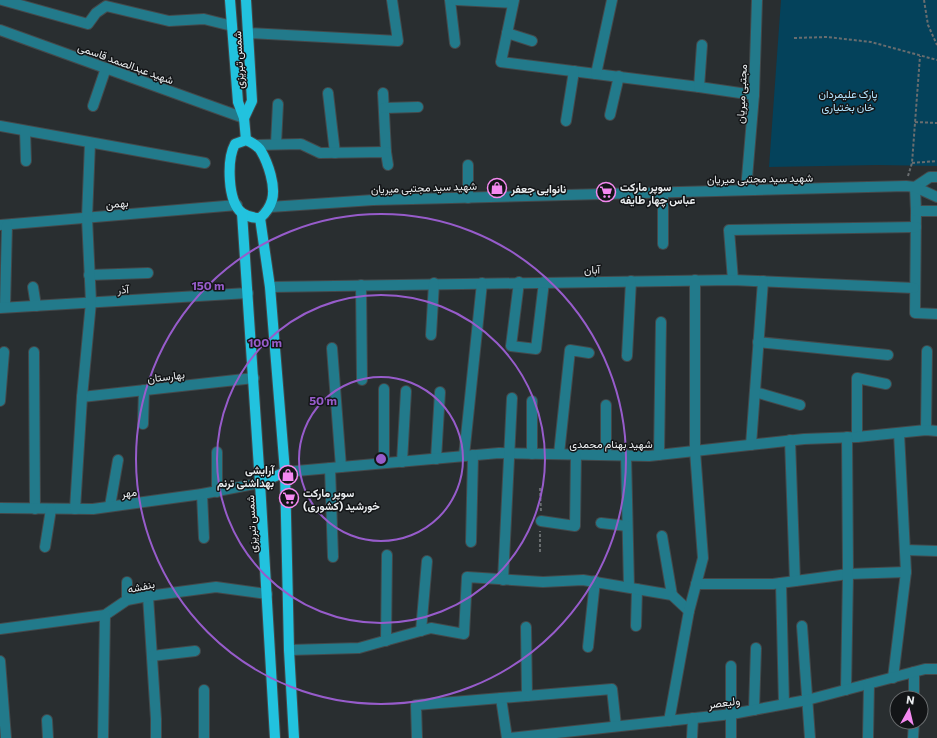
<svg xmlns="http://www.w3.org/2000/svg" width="937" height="738" viewBox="0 0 937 738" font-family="Commissioner,Vazirmatn,sans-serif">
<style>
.green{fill:#04425b}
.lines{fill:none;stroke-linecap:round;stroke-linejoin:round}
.minor-casing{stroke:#44494b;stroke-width:12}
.major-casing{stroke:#44494b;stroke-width:12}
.path{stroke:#696d6f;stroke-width:2;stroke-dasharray:3 2;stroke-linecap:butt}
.minor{stroke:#227a8b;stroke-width:10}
.major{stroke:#22c2de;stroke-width:10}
.ring{fill:none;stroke:#975ccb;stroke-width:2}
.labels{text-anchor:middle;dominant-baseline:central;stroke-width:3;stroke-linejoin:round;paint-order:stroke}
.street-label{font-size:11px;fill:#ebeef0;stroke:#131517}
.park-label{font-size:11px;fill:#b3e4fe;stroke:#131517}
.poi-label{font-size:11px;font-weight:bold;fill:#ebeef0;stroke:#131517;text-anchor:start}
.centre{fill:#975ccb;stroke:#131517;stroke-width:2}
.ring-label{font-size:12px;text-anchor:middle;font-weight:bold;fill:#975ccb;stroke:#131517;stroke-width:3;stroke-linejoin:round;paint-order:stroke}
</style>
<rect width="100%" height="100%" fill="#292e30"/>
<!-- green -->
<path class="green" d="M 781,0 L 937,0 L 937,166 L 877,165 L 769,167 Z"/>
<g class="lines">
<!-- minor casing -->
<g class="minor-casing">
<g id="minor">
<path d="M 2,0 L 88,24 L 96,13 L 106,6 L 169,21 L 204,19 L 232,26"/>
<path d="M 450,0 L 455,43"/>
<path d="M 456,0 L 513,3"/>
<path d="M 514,0 L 501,62 L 699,87 L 754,95"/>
<path d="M 0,30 L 244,118"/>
<path d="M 248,33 L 398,41 L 392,0"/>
<path d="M 507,33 L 532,41"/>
<path d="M 596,74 L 612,0"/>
<path d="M 699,87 L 702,45"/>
<path d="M 328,93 L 335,153"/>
<path d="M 383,93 L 386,152"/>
<path d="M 93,106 L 106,68"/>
<path d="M 384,108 L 418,107"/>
<path d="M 610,115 L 619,76"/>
<path d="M 566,121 L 574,71"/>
<path d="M 0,126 L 205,163"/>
<path d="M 25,131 L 26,161"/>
<path d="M 276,144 L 278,104"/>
<path d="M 256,145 L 301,144 L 320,153 L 386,152 L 388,165"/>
<path d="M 468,165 L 468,198"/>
<path d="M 915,187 L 916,211 L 915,313 L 937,314"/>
<path d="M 915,187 L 930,177 L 937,177"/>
<path d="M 746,190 L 754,95 L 757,0"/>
<path d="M 663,192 L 663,244"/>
<path d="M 270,207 L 373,200 L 906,186 L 915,187 L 937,197"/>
<path d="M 916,211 L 937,211"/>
<path d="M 0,225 L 237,205"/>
<path d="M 89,275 L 148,273"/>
<path d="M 733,280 L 729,230 L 916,227"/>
<path d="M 519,282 L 511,346 L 536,349 L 544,282"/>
<path d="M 361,285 L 362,380"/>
<path d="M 33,287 L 36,306"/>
<path d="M 270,287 L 733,280 L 914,288"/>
<path d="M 5,307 L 7,225"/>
<path d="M 0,308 L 248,293"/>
<path d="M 431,335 L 434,283"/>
<path d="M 758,342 L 888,355"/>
<path d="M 332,348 L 341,467"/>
<path d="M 34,352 L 35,509"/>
<path d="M 627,356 L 631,281"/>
<path d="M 384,389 L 384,463"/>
<path d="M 755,392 L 800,405"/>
<path d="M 82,397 L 254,378"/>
<path d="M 0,401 L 4,352"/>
<path d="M 532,401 L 532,454"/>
<path d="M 606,405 L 606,455"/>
<path d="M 143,424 L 144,390"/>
<path d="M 926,430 L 927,351"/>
<path d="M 857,437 L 857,378 L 886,384"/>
<path d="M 790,440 L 795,581"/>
<path d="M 751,445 L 763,281"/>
<path d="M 217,452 L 217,492"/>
<path d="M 559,454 L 570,350 L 589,353"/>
<path d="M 626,455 L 629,587"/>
<path d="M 659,455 L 661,322"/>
<path d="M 464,456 L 482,283"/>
<path d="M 436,459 L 440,392"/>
<path d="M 402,462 L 406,391"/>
<path d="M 330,468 L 333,557"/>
<path d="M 285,472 L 499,453 L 649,456 L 804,439 L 857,437 L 926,430 L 937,431"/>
<path d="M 202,494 L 204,538"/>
<path d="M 110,506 L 118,460"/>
<path d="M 0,508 L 93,509 L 202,494 L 260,483"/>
<path d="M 75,509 L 82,397 L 91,302 L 87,218 L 90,143"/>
<path d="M 541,521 L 575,526 L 576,454"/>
<path d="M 601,523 L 627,526"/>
<path d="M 662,536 L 672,595"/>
<path d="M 471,542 L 473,455"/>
<path d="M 45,547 L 51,509"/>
<path d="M 905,550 L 937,551"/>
<path d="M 503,580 L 512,398"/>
<path d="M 127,582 L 127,600"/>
<path d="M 781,583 L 784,704"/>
<path d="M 696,584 L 773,584 L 848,574 L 906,572"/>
<path d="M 148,596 L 156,719 L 156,738"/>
<path d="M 636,626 L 637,589"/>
<path d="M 802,626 L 810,738"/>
<path d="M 526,627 L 527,696"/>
<path d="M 0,629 L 105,615 L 127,600 L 148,596 L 216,587 L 267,594"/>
<path d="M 421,631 L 427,561"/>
<path d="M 386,641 L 387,555"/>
<path d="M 588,647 L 595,581"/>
<path d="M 289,650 L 359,648 L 431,628 L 464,634 L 467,577 L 543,582 L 583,580 L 672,595 L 689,611"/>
<path d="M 152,656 L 195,651"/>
<path d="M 0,661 L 6,738"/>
<path d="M 893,678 L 906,572 L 899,433"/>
<path d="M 846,690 L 848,574 L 847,437"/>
<path d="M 501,698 L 507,738"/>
<path d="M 914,698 L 914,672"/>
<path d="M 754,710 L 756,648"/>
<path d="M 47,720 L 48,738"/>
<path d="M 669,721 L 689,611 L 703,558 L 695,451 L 695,280"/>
<path d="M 103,738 L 105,615"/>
<path d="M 204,738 L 204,690"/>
<path d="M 417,738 L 416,705 L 612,689 L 616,726"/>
<path d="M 510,738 L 732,714 L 807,700 L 925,669 L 937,669"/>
<path d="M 692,738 L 693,718"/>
<path d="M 731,738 L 731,666"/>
<path d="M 868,738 L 869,684"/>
<path d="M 913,738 L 914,722"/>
</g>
</g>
<!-- major casing -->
<g class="major-casing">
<g id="major">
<path d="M 230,0 L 238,102 L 244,118 L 246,140"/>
<path d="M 244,118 L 252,101 L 246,0"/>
<path d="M 246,140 C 251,142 258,146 261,151 C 268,163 276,186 272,200 C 270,207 266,213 260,218 C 254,218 248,217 242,213 C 227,201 227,159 235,144 Z"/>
<path d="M 242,213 L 260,483 L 275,738"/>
<path d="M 260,218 L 270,287 L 285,472 L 289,650 L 294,738"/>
<path d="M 260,483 L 285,472"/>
</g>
</g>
<!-- path -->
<g class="path">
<path d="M 924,0 L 928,25 L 937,45"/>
<path d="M 794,38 L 827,37 L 871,42 L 937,60"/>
<path d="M 915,122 L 937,123"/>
<path d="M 912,163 L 937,161"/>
<path d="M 908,176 L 912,163 L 920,56"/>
<path d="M 540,488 L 541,512"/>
<path d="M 540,552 L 540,531"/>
</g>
<!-- minor -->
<use href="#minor" class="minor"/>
<!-- major -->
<use href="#major" class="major"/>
</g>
<!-- distance rings -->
<g class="ring">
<circle cx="381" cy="459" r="82"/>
<circle cx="381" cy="459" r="164"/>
<circle cx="381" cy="459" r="245"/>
</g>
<!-- icons -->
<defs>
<g id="shop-ring" transform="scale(1)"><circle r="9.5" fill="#131517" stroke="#f489f0" stroke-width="1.5"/><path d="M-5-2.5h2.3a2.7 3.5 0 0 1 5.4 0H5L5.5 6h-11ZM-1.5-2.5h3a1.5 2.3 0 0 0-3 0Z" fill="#f489f0"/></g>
<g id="supermarket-ring" transform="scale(1)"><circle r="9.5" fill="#131517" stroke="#f489f0" stroke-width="1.5"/><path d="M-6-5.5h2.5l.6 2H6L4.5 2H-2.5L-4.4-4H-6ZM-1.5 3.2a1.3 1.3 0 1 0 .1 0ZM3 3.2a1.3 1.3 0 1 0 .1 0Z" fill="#f489f0"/></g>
</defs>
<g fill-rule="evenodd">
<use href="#shop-ring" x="497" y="188"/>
<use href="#supermarket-ring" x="606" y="192"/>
<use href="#shop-ring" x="288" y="475"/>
<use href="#supermarket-ring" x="289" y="498"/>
</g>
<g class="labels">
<!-- street labels -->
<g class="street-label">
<text transform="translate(238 60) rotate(-93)">شمس تبریزی</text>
<text transform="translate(126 63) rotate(20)">شهید عبدالصمد قاسمی</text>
<text transform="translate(741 94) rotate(-87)">مجتبی میریان</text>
<text transform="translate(760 178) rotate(-1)">شهید سید مجتبی میریان</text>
<text transform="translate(424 187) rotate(-2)">شهید سید مجتبی میریان</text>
<text transform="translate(117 203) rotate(-5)">بهمن</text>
<text transform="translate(592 269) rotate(-1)">آبان</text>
<text transform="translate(123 289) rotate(-3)">آذر</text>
<text transform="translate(166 376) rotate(-7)">بهارستان</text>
<text x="611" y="443">شهید بهنام محمدی</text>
<text transform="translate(129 492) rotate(-7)">مهر</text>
<text transform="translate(251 524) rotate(-93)">شمس تبریزی</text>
<text transform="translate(141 586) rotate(-12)">بنفشه</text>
<text transform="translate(724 702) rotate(-8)">ولیعصر</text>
</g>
<!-- park labels -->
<g class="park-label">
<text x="848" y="93">پارک علیمردان<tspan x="848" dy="13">خان بختیاری</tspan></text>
</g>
<!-- poi labels -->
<g class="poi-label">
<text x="620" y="186">سوپر مارکت<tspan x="620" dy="13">عباس چهار طایفه</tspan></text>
<text x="511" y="188">نانوایی جعفر</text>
<text x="274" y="469" text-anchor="end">آرایشی<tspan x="274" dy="13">بهداشتی ترنم</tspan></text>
<text x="303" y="492">سوپر مارکت<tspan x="303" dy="13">خورشید (کشوری)</tspan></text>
</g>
</g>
<circle cx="381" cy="459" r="6" class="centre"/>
<g class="ring-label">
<text x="208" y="290">150 m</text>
<text x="265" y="347">100 m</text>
<text x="323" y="405">50 m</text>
</g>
<!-- north arrow -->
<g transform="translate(909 710) rotate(8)"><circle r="19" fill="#131517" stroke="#696c6e"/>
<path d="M0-3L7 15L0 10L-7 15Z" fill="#f489f0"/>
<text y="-6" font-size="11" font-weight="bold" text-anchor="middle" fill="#ebeef0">N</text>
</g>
</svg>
